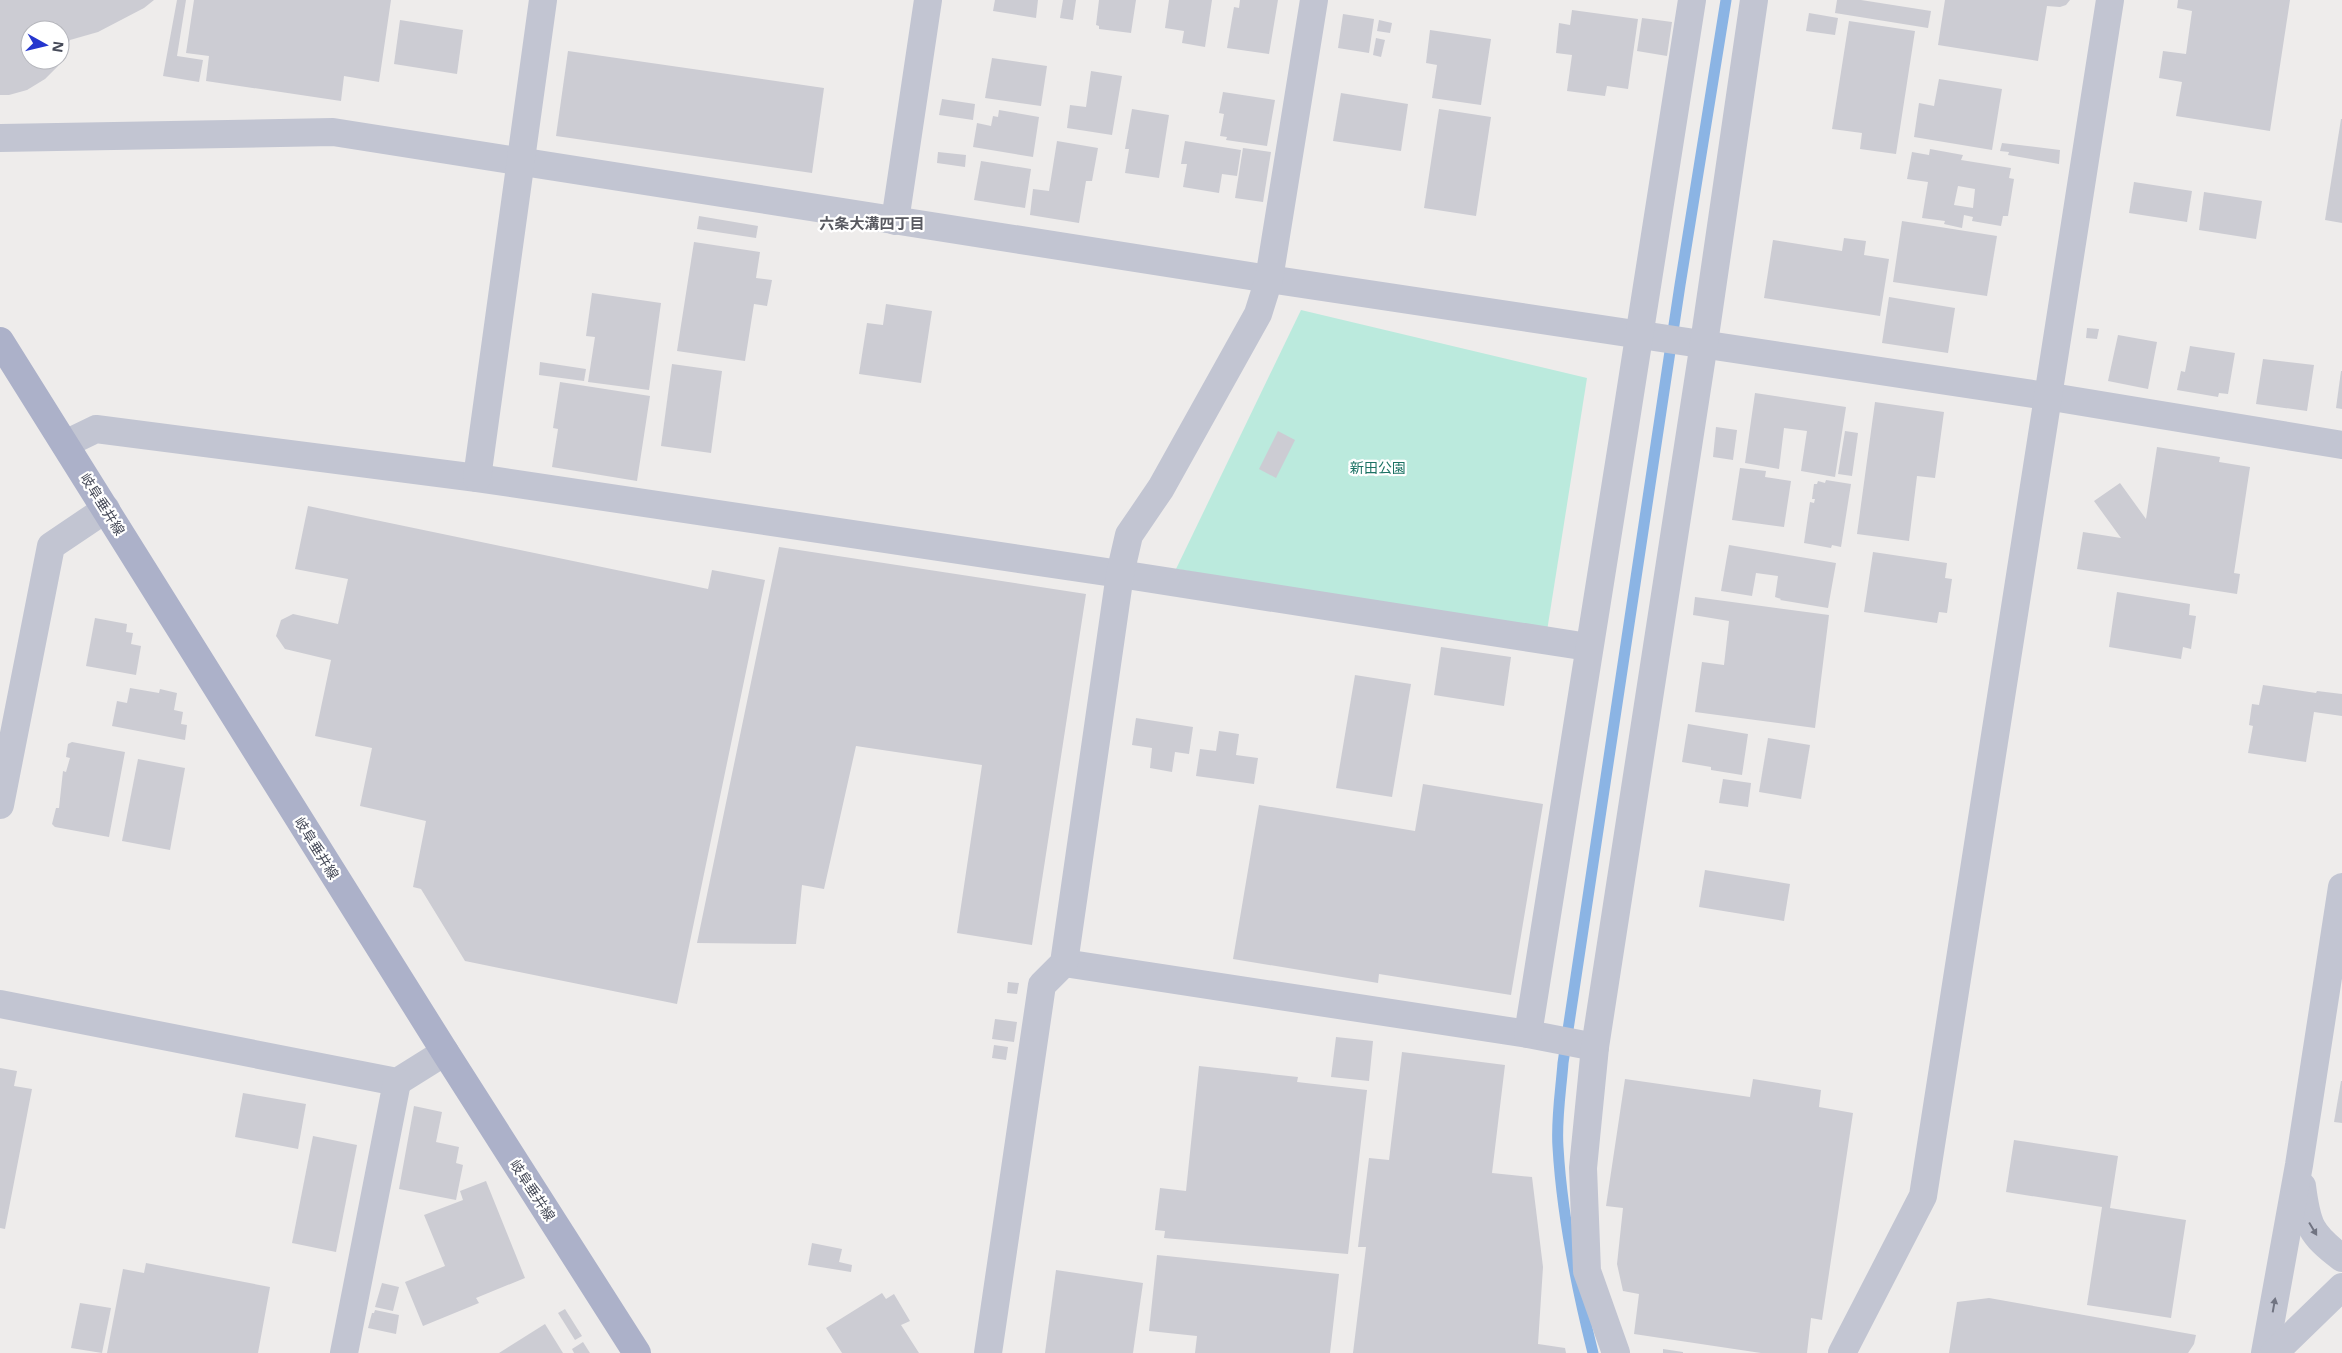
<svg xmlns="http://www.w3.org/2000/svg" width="2342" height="1353" viewBox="0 0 2342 1353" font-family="'Noto Sans','Noto Sans JP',sans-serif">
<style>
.green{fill:#bbeadd}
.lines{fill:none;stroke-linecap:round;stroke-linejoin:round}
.stream{stroke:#8bb4e4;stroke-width:11}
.building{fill:#ccccd3;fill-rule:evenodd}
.street{stroke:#c2c5d2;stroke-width:28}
.primary{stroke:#acb1c9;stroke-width:28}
.oneway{fill:#717482}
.labels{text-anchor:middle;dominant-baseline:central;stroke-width:4.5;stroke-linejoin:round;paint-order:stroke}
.park-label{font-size:14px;fill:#1c7264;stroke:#fff}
.street-label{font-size:14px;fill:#454957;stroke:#fff}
.neighbourhood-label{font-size:15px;font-weight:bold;fill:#585960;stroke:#fff}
</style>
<rect width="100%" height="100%" fill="#eeeceb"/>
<!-- green -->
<path class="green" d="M 1301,310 L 1587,378 L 1547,631 L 1176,569 Z"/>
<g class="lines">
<!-- stream -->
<path class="stream" d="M 1593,1353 C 1576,1285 1562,1217 1558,1147 C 1556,1119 1561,1090 1563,1063 L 1680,285 L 1726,0"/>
</g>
<!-- building -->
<g class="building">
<path d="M 0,0 L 154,0 L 144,8 L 98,32 L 70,40 L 58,66 L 45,79 L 27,90 L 9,95 L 0,95 ZM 30,30 L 60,30 L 60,60 L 30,60 Z"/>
<path d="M 177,0 L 186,0 L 177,56 L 203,60 L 199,82 L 163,76 Z"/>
<path d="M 194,0 L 391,0 L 379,82 L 344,76 L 341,101 L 206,81 L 209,56 L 186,53 Z"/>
<path d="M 995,0 L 1038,0 L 1036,18 L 993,11 Z"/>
<path d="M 1063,0 L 1076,0 L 1073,20 L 1060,18 Z"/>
<path d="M 1099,0 L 1136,0 L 1131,33 L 1099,29 L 1099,26 L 1096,25 Z"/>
<path d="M 1169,0 L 1212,0 L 1205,47 L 1182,43 L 1184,31 L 1165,28 Z"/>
<path d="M 1240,0 L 1278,0 L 1269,54 L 1227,48 L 1234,7 L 1239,8 Z"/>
<path d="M 1837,0 L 1861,0 L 1931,11 L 1928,28 L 1835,13 Z"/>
<path d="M 1945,0 L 2070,0 L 2066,5 L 2060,7 L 2047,6 L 2038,61 L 1938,45 Z"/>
<path d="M 2178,0 L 2290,0 L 2270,131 L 2176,116 L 2182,82 L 2159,78 L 2163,51 L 2186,54 L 2192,11 L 2177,8 Z"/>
<path d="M 1572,10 L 1638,19 L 1628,89 L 1607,86 L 1605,96 L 1567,91 L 1572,55 L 1556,53 L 1559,23 L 1570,25 Z"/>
<path d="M 1809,13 L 1838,18 L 1835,35 L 1806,31 Z"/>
<path d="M 1343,14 L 1374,19 L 1369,53 L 1338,48 Z"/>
<path d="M 1642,18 L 1672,22 L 1667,56 L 1637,51 Z"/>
<path d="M 400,20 L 463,30 L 457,74 L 394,64 Z"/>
<path d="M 1379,20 L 1392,23 L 1390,33 L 1377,31 Z"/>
<path d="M 1849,21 L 1915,31 L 1896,154 L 1860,149 L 1862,133 L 1832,129 Z"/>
<path d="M 1430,30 L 1491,39 L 1481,105 L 1432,98 L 1437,65 L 1426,63 Z"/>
<path d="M 1376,38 L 1385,40 L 1381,57 L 1373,55 Z"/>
<path d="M 568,51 L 824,88 L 812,173 L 556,136 Z"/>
<path d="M 992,58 L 1047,66 L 1041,106 L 985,98 Z"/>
<path d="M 1091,71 L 1122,76 L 1112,135 L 1067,128 L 1070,105 L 1086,107 Z"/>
<path d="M 1939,79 L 2002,89 L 1992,150 L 1914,137 L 1919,103 L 1934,106 Z"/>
<path d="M 1223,92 L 1275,100 L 1267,146 L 1226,140 L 1227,137 L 1220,136 L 1224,114 L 1219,113 Z"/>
<path d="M 1341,93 L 1408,104 L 1401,151 L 1333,141 Z"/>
<path d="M 942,99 L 975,104 L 973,120 L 939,115 Z"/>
<path d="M 1132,109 L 1169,115 L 1159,178 L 1125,173 L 1129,149 L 1125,149 Z"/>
<path d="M 1439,109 L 1491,117 L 1476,216 L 1424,208 Z"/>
<path d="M 999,110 L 1039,117 L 1033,157 L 973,147 L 977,123 L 991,126 L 993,116 L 998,117 Z"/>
<path d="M 2341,119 L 2342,119 L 2342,223 L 2325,220 Z"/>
<path d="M 1057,141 L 1098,148 L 1092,181 L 1086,181 L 1079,223 L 1030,215 L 1033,189 L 1049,191 Z"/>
<path d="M 1185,141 L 1241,150 L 1237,176 L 1222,174 L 1219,193 L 1183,187 L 1187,164 L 1181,164 Z"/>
<path d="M 2002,143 L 2060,150 L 2059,164 L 2008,155 L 2009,152 L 2000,151 Z"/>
<path d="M 1243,148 L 1271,152 L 1263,202 L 1235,198 Z"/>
<path d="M 1930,149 L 1963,155 L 1961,160 L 2011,168 L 2009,178 L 2014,179 L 2008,216 L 2003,216 L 2001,226 L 1972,221 L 1973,217 L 1964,215 L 1962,228 L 1944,224 L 1945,221 L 1922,218 L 1928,182 L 1907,179 L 1912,152 L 1929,155 ZM 1958,186 L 1975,189 L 1973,208 L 1954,205 Z"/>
<path d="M 938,152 L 966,155 L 965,167 L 937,163 Z"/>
<path d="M 981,161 L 1031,169 L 1025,208 L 974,200 Z"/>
<path d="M 2134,182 L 2192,191 L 2187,222 L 2129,213 Z"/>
<path d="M 2204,192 L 2262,201 L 2256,239 L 2199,230 Z"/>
<path d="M 699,216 L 758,226 L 756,238 L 697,229 Z"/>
<path d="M 1902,221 L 1997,236 L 1987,296 L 1893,282 Z"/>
<path d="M 1844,238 L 1866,241 L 1864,255 L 1889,259 L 1880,316 L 1764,298 L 1773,240 L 1842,251 Z"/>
<path d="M 694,242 L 760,252 L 756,278 L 772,280 L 767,306 L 754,304 L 745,361 L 677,351 Z"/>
<path d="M 592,293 L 661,303 L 649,390 L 588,382 L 595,337 L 586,336 Z"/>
<path d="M 1889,297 L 1955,308 L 1948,353 L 1882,343 Z"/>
<path d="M 886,304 L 932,311 L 921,383 L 859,374 L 867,323 L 883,325 Z"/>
<path d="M 2087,328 L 2099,329 L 2097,339 L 2086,338 Z"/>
<path d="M 2118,335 L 2157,342 L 2148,389 L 2108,381 Z"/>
<path d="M 2190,346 L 2235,353 L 2228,394 L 2219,393 L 2218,397 L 2177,390 L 2181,371 L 2185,372 Z"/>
<path d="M 2263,359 L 2314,365 L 2307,411 L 2256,404 Z"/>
<path d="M 540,362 L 586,369 L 584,381 L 539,375 Z"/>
<path d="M 672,364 L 722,371 L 711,453 L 661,446 Z"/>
<path d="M 2341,371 L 2342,371 L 2342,409 L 2336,408 Z"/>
<path d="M 560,382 L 650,396 L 637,481 L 552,467 L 558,429 L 553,428 Z"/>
<path d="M 1755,393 L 1846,407 L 1835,477 L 1801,471 L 1807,431 L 1784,428 L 1779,469 L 1745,463 Z"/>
<path d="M 1875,402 L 1944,412 L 1935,478 L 1917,476 L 1909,541 L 1857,534 Z"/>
<path d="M 1716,427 L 1737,430 L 1733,460 L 1713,457 Z"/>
<path d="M 1278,431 L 1295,440 L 1276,478 L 1259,469 Z"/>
<path d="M 1845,431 L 1858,433 L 1852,476 L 1838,474 Z"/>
<path d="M 2157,447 L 2220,457 L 2219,462 L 2250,467 L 2234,573 L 2240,574 L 2237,594 L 2077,569 L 2083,532 L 2121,538 L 2094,501 L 2120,483 L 2146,519 Z"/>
<path d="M 1740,468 L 1766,471 L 1765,477 L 1791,481 L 1784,527 L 1732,520 Z"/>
<path d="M 1826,480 L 1851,484 L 1841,547 L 1832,545 L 1831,548 L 1804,543 L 1810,502 L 1814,503 L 1815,499 L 1812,499 L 1814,484 L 1817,484 L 1818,481 L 1825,483 Z"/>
<path d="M 308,506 L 708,589 L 712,570 L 765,580 L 677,1004 L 465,961 L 421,889 L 413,887 L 426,821 L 360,806 L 372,748 L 315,736 L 331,660 L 285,649 L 276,636 L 281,620 L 293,614 L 338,624 L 348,579 L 295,569 Z"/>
<path d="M 1729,545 L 1836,563 L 1828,608 L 1780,600 L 1781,599 L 1775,597 L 1778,576 L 1756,573 L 1752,596 L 1721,591 Z"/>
<path d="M 779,547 L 1086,594 L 1032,945 L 957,933 L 982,765 L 856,746 L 824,889 L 802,885 L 796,944 L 697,943 Z"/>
<path d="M 1873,552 L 1947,563 L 1945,578 L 1952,579 L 1947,613 L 1939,612 L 1937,623 L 1864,612 Z"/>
<path d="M 2117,592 L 2190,604 L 2189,615 L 2196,616 L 2191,649 L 2183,647 L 2181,659 L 2109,647 Z"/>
<path d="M 1695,597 L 1829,615 L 1815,728 L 1695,712 L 1702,662 L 1724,665 L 1729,621 L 1693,615 Z"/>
<path d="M 95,618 L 127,624 L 126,632 L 133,633 L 131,644 L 141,646 L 136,675 L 86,666 Z"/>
<path d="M 1441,647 L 1511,657 L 1504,706 L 1434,695 Z"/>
<path d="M 1355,675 L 1411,684 L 1392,797 L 1336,788 Z"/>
<path d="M 2263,685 L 2316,693 L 2317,691 L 2342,694 L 2342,716 L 2314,712 L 2306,762 L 2248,753 L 2253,726 L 2249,725 L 2252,704 L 2259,705 Z"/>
<path d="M 130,688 L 159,693 L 160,689 L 177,693 L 174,710 L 183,712 L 181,724 L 187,725 L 185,740 L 112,726 L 117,701 L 127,703 Z"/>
<path d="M 1136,718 L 1193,727 L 1189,754 L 1175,752 L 1172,772 L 1150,768 L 1152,748 L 1132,745 Z"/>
<path d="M 1688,724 L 1748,734 L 1742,775 L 1711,770 L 1711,767 L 1682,762 Z"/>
<path d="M 1219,731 L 1239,734 L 1236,755 L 1258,758 L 1254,784 L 1196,776 L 1200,749 L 1216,751 Z"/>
<path d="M 1768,738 L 1810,745 L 1801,799 L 1759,792 Z"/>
<path d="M 72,742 L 125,752 L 109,837 L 55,827 L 52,824 L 56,808 L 59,808 L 63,771 L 66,772 L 70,758 L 66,757 L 68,744 Z"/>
<path d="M 138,759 L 185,768 L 170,850 L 122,841 Z"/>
<path d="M 1723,779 L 1751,783 L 1748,807 L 1719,803 Z"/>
<path d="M 1423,784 L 1543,804 L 1511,995 L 1379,974 L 1378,983 L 1233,959 L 1259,805 L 1415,831 Z"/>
<path d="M 1705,870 L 1790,884 L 1784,921 L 1699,907 Z"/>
<path d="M 1008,982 L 1019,983 L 1017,994 L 1007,993 Z"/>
<path d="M 995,1019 L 1017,1022 L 1014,1042 L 992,1039 Z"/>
<path d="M 1336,1037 L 1373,1041 L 1369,1081 L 1331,1077 Z"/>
<path d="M 994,1045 L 1008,1047 L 1006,1060 L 992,1058 Z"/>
<path d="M 1402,1052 L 1505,1065 L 1492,1173 L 1532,1177 L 1543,1267 L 1538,1344 L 1565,1348 L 1566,1353 L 1353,1353 L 1366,1247 L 1358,1247 L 1369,1158 L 1389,1160 Z"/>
<path d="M 1199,1066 L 1298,1077 L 1297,1082 L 1367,1090 L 1348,1254 L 1164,1238 L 1165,1231 L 1155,1230 L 1160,1188 L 1186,1191 Z"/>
<path d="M 0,1068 L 17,1071 L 14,1086 L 32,1089 L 5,1229 L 0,1228 Z"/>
<path d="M 1625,1079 L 1750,1097 L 1753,1079 L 1821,1090 L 1819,1107 L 1853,1113 L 1822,1320 L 1811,1318 L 1807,1353 L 1761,1353 L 1634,1334 L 1639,1294 L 1623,1291 L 1617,1264 L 1623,1208 L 1606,1206 Z"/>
<path d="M 2341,1081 L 2342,1081 L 2342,1123 L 2334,1122 Z"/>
<path d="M 243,1093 L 306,1104 L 298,1149 L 235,1137 Z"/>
<path d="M 414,1106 L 442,1112 L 436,1142 L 459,1147 L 456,1163 L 463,1165 L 456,1200 L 399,1189 Z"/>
<path d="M 313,1136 L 357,1145 L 336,1252 L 292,1243 Z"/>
<path d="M 2014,1140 L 2118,1156 L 2110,1208 L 2186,1220 L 2171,1318 L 2087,1305 L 2102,1207 L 2006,1192 Z"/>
<path d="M 486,1181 L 525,1278 L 476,1298 L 479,1303 L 423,1326 L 405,1282 L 445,1266 L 424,1215 L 463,1200 L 460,1191 Z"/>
<path d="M 812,1243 L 842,1249 L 839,1262 L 852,1265 L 851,1272 L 808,1265 Z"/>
<path d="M 1157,1255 L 1339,1274 L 1330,1353 L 1195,1353 L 1197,1336 L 1149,1331 Z"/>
<path d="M 146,1263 L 270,1287 L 258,1353 L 107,1353 L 123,1269 L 144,1273 Z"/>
<path d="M 1056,1270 L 1143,1283 L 1133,1353 L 1045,1353 Z"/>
<path d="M 382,1283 L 399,1287 L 393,1311 L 375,1307 Z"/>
<path d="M 882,1293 L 886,1299 L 894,1294 L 910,1321 L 901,1325 L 919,1353 L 842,1353 L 826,1328 Z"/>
<path d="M 1989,1298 L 2196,1335 L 2194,1344 L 2188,1353 L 1949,1353 L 1957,1302 Z"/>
<path d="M 80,1303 L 111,1308 L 102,1353 L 71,1348 Z"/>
<path d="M 565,1309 L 582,1336 L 575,1340 L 558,1313 Z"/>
<path d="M 375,1310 L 399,1315 L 396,1334 L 368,1328 L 372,1313 L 374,1313 Z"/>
<path d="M 545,1324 L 563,1353 L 499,1353 Z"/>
<path d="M 583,1342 L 590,1353 L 574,1353 L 572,1349 Z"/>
<path d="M 1663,1349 L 1683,1352 L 1683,1353 L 1663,1353 Z"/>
</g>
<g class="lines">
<!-- street -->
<g class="street">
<path d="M 0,138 L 333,132 L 1269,279 L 2046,396 L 2342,445"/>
<path d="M 895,221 L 928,0"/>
<path d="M 65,444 L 96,429 L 477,478 L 1120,574 L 1588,647"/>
<path d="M 477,478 L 543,0"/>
<path d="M 0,805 L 51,546 L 106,509"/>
<path d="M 1064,963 L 1528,1034 L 1595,1047"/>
<path d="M 0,1004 L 397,1082 L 445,1052"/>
<path d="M 1528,1034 C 1582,689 1639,345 1692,0"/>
<path d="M 2302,1186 C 2307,1225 2310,1234 2342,1258"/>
<path d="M 344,1353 L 397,1082"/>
<path d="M 988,1353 L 1042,985 L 1064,963 L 1120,574 L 1129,535 L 1161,488 L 1258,314 L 1269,279 L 1314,0"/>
<path d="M 1616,1353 L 1587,1271 L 1583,1168 L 1595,1047 L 1704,343 L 1754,0"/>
<path d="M 1842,1353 L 1923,1196 L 2110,0"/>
<path d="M 2265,1353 L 2299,1165 L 2342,887"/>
<path d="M 2274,1353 L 2342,1287"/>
</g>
<!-- primary -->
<path class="primary" d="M 0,341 L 445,1052 L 637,1353"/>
</g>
<!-- one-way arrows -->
<defs><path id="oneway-solid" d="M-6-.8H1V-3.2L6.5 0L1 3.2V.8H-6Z" transform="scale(1.25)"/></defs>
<g class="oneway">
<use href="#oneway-solid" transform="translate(2313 1229) rotate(59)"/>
<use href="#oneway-solid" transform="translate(2274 1305) rotate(-80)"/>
</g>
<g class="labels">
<!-- park labels -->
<g class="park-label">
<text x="1378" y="467">新田公園</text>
</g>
<!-- street labels -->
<g class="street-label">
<text transform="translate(103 504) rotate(58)">岐阜垂井線</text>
<text transform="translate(317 848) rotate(58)">岐阜垂井線</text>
<text transform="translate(533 1190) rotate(57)">岐阜垂井線</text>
</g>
<!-- neighbourhood labels -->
<g class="neighbourhood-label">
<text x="872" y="223">六条大溝四丁目</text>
</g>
</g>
<!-- north arrow -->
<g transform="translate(45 45) rotate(98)"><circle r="24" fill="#ffffff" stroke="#b5b6bc"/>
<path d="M0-4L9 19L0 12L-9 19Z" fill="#2536ce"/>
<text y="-8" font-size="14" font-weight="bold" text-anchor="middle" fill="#454957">N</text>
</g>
</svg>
